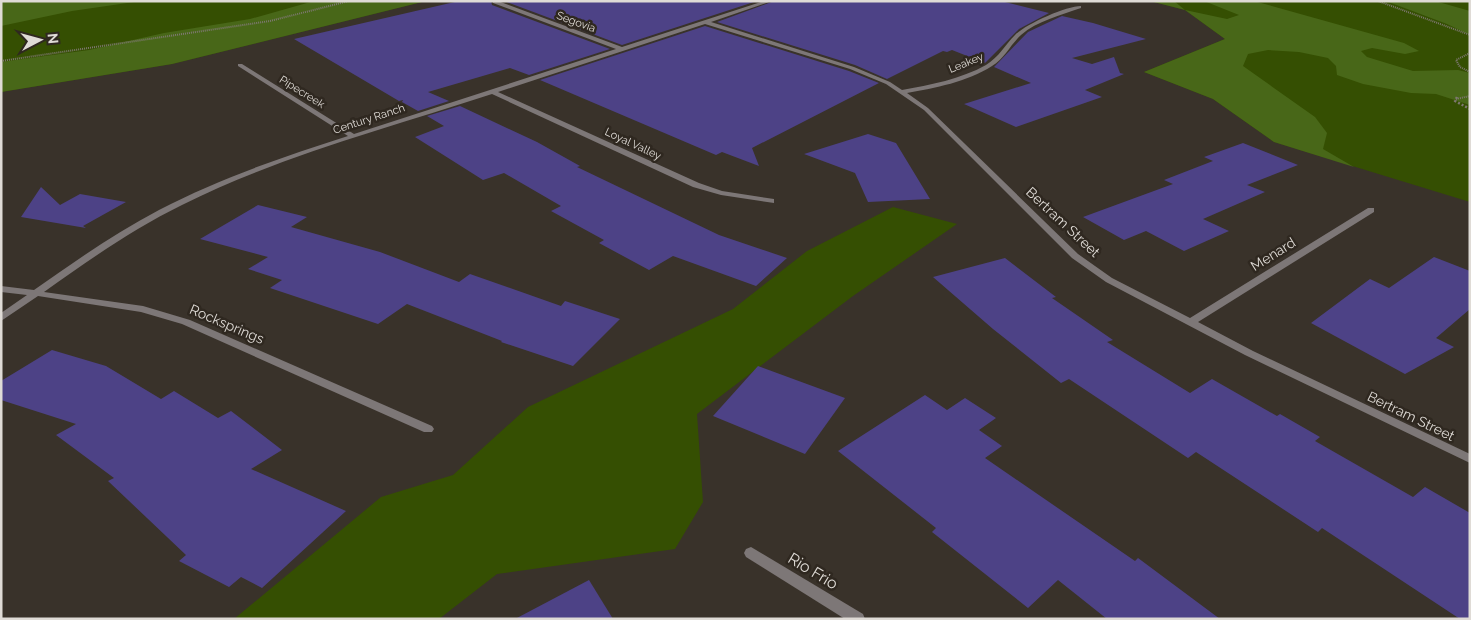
<svg xmlns="http://www.w3.org/2000/svg" width="1471" height="620" viewBox="0 0 1471 620" font-family="Raleway,sans-serif">
<style>
.green{fill:#354f02}
.forest{fill:#486718}
.building{fill:#4d4286}
.lines{fill:none;stroke-linecap:round;stroke-linejoin:round}
.path-far1{stroke:#7e7871;stroke-width:2;stroke-dasharray:1 1;stroke-linecap:butt}
.path{stroke:#7e7871;stroke-width:2.5;stroke-dasharray:2 2;stroke-linecap:butt}
.minor{fill:#7d7777;fill-rule:evenodd}
.labels{text-anchor:middle;dominant-baseline:central;stroke-width:5;stroke-linejoin:round;paint-order:stroke}
.far-street-label{font-size:11px;fill:#dfdbd6;stroke:#2f2820}
.street-label{font-size:14px;fill:#dfdbd6;stroke:#2f2820}
.near-street-label{font-size:16px;fill:#dfdbd6;stroke:#2f2820}
</style>
<rect width="100%" height="100%" fill="#39322a"/>
<!-- green -->
<g class="green">
<path d="M 1,1 L 426,1 L 172,64 L 1,92 Z"/>
<path d="M 1150,1 L 1470,1 L 1470,202 L 1274,142 L 1213,99 L 1144,72 L 1225,39 L 1185,10 Z"/>
<path d="M 893,207 L 957,224 L 853,296 L 697,414 L 703,502 L 675,549 L 497,574 L 439,619 L 234,619 L 381,497 L 453,475 L 528,407 L 733,309 L 807,251 Z"/>
</g>
<!-- forest -->
<g class="forest">
<path d="M 1,1 L 141,1 L 72,11 L 1,26 Z"/>
<path d="M 314,1 L 426,1 L 172,64 L 1,92 L 1,62 L 89,50 L 164,33 L 250,19 Z"/>
<path d="M 1150,1 L 1174,1 L 1185,10 L 1227,19 L 1239,15 L 1204,1 L 1254,1 L 1404,43 L 1419,51 L 1405,54 L 1372,48 L 1361,51 L 1367,57 L 1413,71 L 1458,70 L 1470,73 L 1470,105 L 1436,94 L 1411,93 L 1363,84 L 1337,75 L 1336,66 L 1328,58 L 1299,52 L 1268,50 L 1248,54 L 1243,66 L 1315,117 L 1327,133 L 1323,149 L 1354,167 L 1274,142 L 1213,99 L 1144,72 L 1225,39 L 1185,10 Z"/>
<path d="M 1386,1 L 1435,1 L 1470,11 L 1470,35 L 1447,24 Z"/>
</g>
<!-- building -->
<g class="building">
<path d="M 459,1 L 491,1 L 492,5 L 610,49 L 529,75 L 510,68 L 428,92 L 449,101 L 418,111 L 402,102 L 403,100 L 399,101 L 294,39 Z"/>
<path d="M 504,1 L 757,1 L 622,45 Z"/>
<path d="M 774,1 L 1001,1 L 1049,13 L 1019,29 L 985,63 L 952,50 L 947,52 L 943,51 L 887,79 L 855,65 L 717,22 Z"/>
<path d="M 1062,16 L 1093,23 L 1146,39 L 1072,58 L 1092,64 L 1114,57 L 1120,73 L 1124,74 L 1085,90 L 1102,97 L 1016,127 L 964,104 L 1031,83 L 994,67 L 1028,32 Z"/>
<path d="M 705,26 L 849,71 L 879,83 L 752,148 L 759,166 L 722,152 L 716,155 L 540,80 Z"/>
<path d="M 460,106 L 537,142 L 580,166 L 577,167 L 719,235 L 787,258 L 756,286 L 673,256 L 649,270 L 599,243 L 604,240 L 551,211 L 561,206 L 504,173 L 483,180 L 415,137 L 444,126 L 427,116 Z"/>
<path d="M 868,134 L 896,143 L 930,199 L 868,202 L 855,173 L 804,154 Z"/>
<path d="M 1243,143 L 1298,165 L 1247,185 L 1265,192 L 1203,219 L 1229,231 L 1184,251 L 1146,231 L 1124,240 L 1083,217 L 1173,184 L 1164,180 L 1213,161 L 1204,157 Z"/>
<path d="M 41,187 L 60,205 L 80,194 L 126,202 L 83,226 L 86,228 L 21,217 Z"/>
<path d="M 258,205 L 307,217 L 291,227 L 380,252 L 459,282 L 470,274 L 561,306 L 565,301 L 620,319 L 573,366 L 501,342 L 502,341 L 407,304 L 378,324 L 270,288 L 282,280 L 248,269 L 268,257 L 200,239 Z"/>
<path d="M 1434,257 L 1470,271 L 1470,309 L 1436,338 L 1454,347 L 1405,374 L 1311,323 L 1370,279 L 1389,288 Z"/>
<path d="M 1005,258 L 1056,297 L 1052,298 L 1113,340 L 1107,342 L 1190,393 L 1212,379 L 1277,416 L 1280,414 L 1320,437 L 1315,441 L 1413,497 L 1425,487 L 1470,513 L 1470,619 L 1460,619 L 1322,528 L 1318,532 L 1196,452 L 1188,458 L 1069,379 L 1061,383 L 993,329 L 933,277 Z"/>
<path d="M 52,350 L 106,366 L 161,399 L 174,391 L 218,418 L 231,411 L 282,450 L 251,469 L 346,511 L 262,588 L 241,577 L 229,587 L 179,561 L 186,555 L 108,481 L 114,478 L 56,435 L 76,424 L 1,400 L 1,381 Z"/>
<path d="M 758,366 L 845,398 L 805,454 L 713,416 Z"/>
<path d="M 925,395 L 947,410 L 965,398 L 996,418 L 979,430 L 1002,446 L 985,458 L 1135,561 L 1138,558 L 1220,619 L 1107,619 L 1058,580 L 1028,608 L 932,532 L 936,528 L 838,451 Z"/>
<path d="M 589,580 L 613,619 L 515,619 Z"/>
</g>
<g class="lines">
<!-- path-far1 -->
<g class="path-far1">
<path d="M 1378,1 L 1470,35"/>
<path d="M 1470,53 L 1456,60 L 1460,67 L 1470,72"/>
<path d="M 1,61 L 270,21 L 349,1"/>
<path d="M 1456,99 L 1470,96"/>
</g>
<!-- path -->
<path class="path" d="M 1457,97 L 1455,101 L 1470,109"/>
<!-- minor -->
<g class="minor">
<path d="M 493,1 L 498,1 L 622,47 L 764,1 L 772,1 L 711,22 L 854,67 L 890,82 L 902,90 C 930,85 961,79 986,65 C 999,57 1005,45 1015,35 C 1026,24 1066,6 1081,6 L 1081,8 C 1061,15 1037,21 1021,35 C 1010,45 1005,58 992,66 C 967,82 935,88 907,93 L 928,108 L 1078,254 L 1112,278 L 1190,318 L 1368,208 L 1374,208 L 1374,212 L 1198,322 L 1253,351 L 1470,454 L 1470,463 L 1245,355 L 1106,282 L 1072,258 L 924,110 L 886,84 L 850,69 L 705,24 L 498,92 L 699,183 L 722,191 L 774,199 L 774,203 L 721,195 L 693,187 L 492,94 C 388,128 280,156 182,205 C 133,229 89,260 44,292 L 143,306 L 190,320 L 432,426 L 434,429 L 432,432 L 424,432 L 182,324 L 141,312 L 38,296 L 1,321 L 1,313 L 27,295 L 1,292 L 1,286 L 34,290 C 74,262 115,233 159,210 C 220,178 283,157 348,136 L 238,66 L 238,64 L 242,64 L 354,134 L 616,49 L 493,3 Z"/>
<path d="M 751,547 L 863,614 L 865,619 L 845,619 L 746,557 L 744,553 L 746,549 Z"/>
</g>
</g>
<g class="labels">
<!-- far-street labels -->
<g class="far-street-label">
<text transform="translate(576 22) rotate(20)">Segovia</text>
<text transform="translate(966 63) rotate(-22)">Leakey</text>
<text transform="translate(302 92) rotate(32)">Pipecreek</text>
<text transform="translate(369 119) rotate(-18)">Century Ranch</text>
<text transform="translate(633 144) rotate(25)">Loyal Valley</text>
</g>
<!-- street labels -->
<g class="street-label">
<text transform="translate(1063 222) rotate(43)">Bertram Street</text>
<text transform="translate(1273 254) rotate(-32)">Menard</text>
<text transform="translate(227 324) rotate(23)">Rocksprings</text>
<text transform="translate(1411 416) rotate(26)">Bertram Street</text>
</g>
<!-- near-street labels -->
<g class="near-street-label">
<text transform="translate(813 571) rotate(31)">Rio Frio</text>
</g>
</g>
<!-- border -->
<rect width="1471" height="620" fill="none" stroke="#dfdbd6" stroke-width="5"/>
<!-- north arrow -->
<g transform="translate(40 40) rotate(84)" stroke="#2f2820" stroke-width="4" paint-order="stroke">
<path d="M0-4L9 19L0 12L-9 19Z" fill="#dfdbd6"/>
<text y="-8" font-size="14" font-weight="bold" text-anchor="middle" fill="#dfdbd6">N</text>
</g>
</svg>
